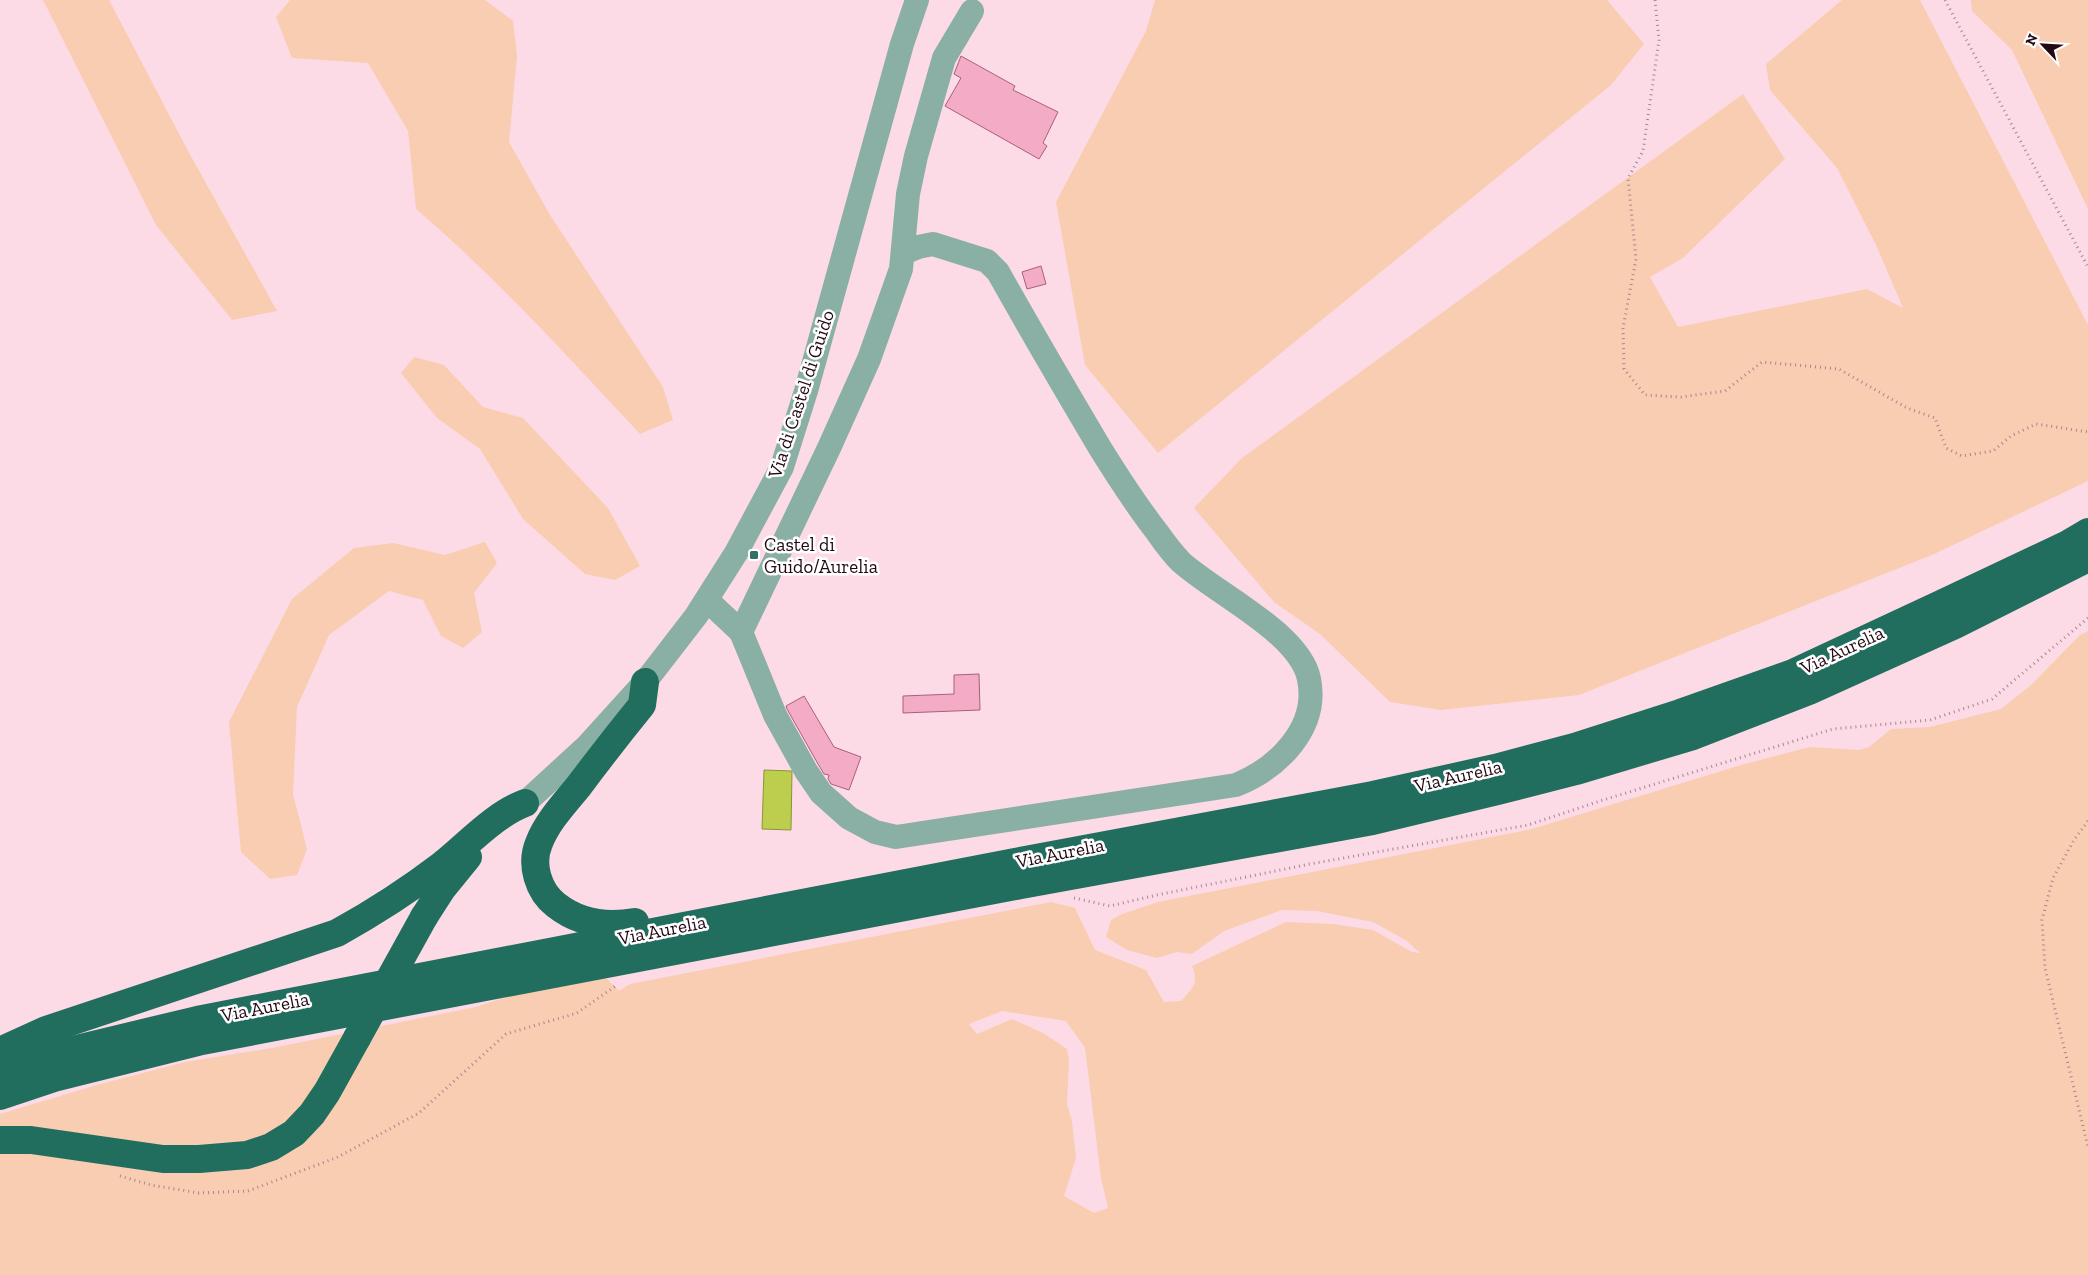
<svg xmlns="http://www.w3.org/2000/svg" width="2088" height="1275" viewBox="0 0 2088 1275" font-family="'Zilla Slab',serif">
<style>
.green{fill:#f8cdb1;fill-rule:evenodd}
.water{fill:#bdcd4d;stroke:#8f923c}
.building{fill:#f4abc5;stroke:#a8607c}
.lines{fill:none;stroke-linecap:round;stroke-linejoin:round}
.path{stroke:#a68792;stroke-width:3;stroke-dasharray:1 4;stroke-linecap:butt}
.minor{stroke:#8ab0a5;stroke-width:24}
.highway{stroke:#216e5e;stroke-width:28}
.highway-bridge{stroke:#216e5e;stroke-width:28}
.poi-dot{fill:#307263;stroke:#fff;stroke-width:2}
.labels{text-anchor:middle;dominant-baseline:central;stroke-width:5;stroke-linejoin:round;paint-order:stroke}
.street-label{font-size:19px;fill:#240915;stroke:#fff}
.poi-label{font-size:19px;fill:#240915;stroke:#fff;text-anchor:start}
</style>
<rect width="100%" height="100%" fill="#fddbe6"/>
<!-- green -->
<g class="green">
<path d="M 43,0 L 109,0 L 187,149 L 277,311 L 232,320 L 156,225 Z"/>
<path d="M 290,0 L 485,0 L 513,21 L 517,56 L 509,142 L 550,215 L 663,387 L 673,420 L 640,434 C 568,357 497,278 416,209 L 408,131 L 368,63 L 292,58 L 276,17 Z"/>
<path d="M 1155,0 L 1607,0 L 1644,44 L 1611,85 L 1158,453 L 1085,365 L 1056,202 L 1146,31 Z"/>
<path d="M 1842,0 L 1920,0 L 2088,325 L 2088,481 L 1932,555 L 1579,695 L 1441,710 L 1390,702 L 1320,634 L 1274,602 L 1194,508 L 1242,458 L 1743,94 L 1785,159 L 1683,258 L 1650,277 L 1678,327 L 1867,289 L 1903,308 L 1876,245 L 1837,168 L 1770,90 L 1766,64 Z"/>
<path d="M 1971,0 L 2088,0 L 2088,209 L 2012,50 L 1972,11 Z"/>
<path d="M 414,357 L 444,365 L 483,407 L 523,418 L 608,508 L 640,566 L 615,580 L 585,574 L 523,519 L 480,449 L 437,418 L 401,373 Z"/>
<path d="M 485,542 L 497,563 L 474,593 L 482,632 L 463,648 L 441,636 L 423,600 L 389,591 L 329,635 L 297,707 L 293,794 L 307,849 L 297,875 L 270,879 L 241,852 L 229,722 L 292,599 L 354,548 L 393,543 L 445,555 Z"/>
<path d="M 2088,631 L 2088,1275 L 0,1275 L 0,1114 L 97,1085 L 185,1062 L 272,1048 L 476,1007 L 512,995 L 605,977 L 619,991 L 630,984 L 1051,902 L 1075,908 L 1095,950 L 1146,970 L 1164,1002 L 1181,1001 C 1193,988 1199,984 1192,966 L 1286,922 L 1333,924 L 1373,930 L 1412,952 L 1420,953 L 1407,941 L 1373,922 L 1317,911 L 1282,910 L 1224,931 L 1192,954 L 1177,952 L 1157,958 L 1127,950 L 1106,937 L 1111,920 L 1122,914 L 1158,902 L 1532,829 L 1741,765 L 1810,747 L 1859,750 L 1869,747 L 1891,729 L 1930,727 L 2001,709 L 2031,685 L 2080,635 ZM 1002,1011 L 1066,1021 L 1085,1048 L 1101,1178 L 1108,1208 L 1094,1213 L 1064,1196 L 1076,1158 L 1072,1121 L 1067,1104 L 1069,1060 L 1067,1049 L 1043,1033 L 1012,1019 L 977,1034 L 969,1024 Z"/>
</g>
<!-- water -->
<path class="water" d="M 764,770 L 792,771 L 791,830 L 762,829 Z"/>
<!-- building -->
<g class="building">
<path d="M 961,56 L 1015,86 L 1013,90 L 1058,112 L 1043,143 L 1047,146 L 1039,159 L 945,106 L 961,78 L 954,74 Z"/>
<path d="M 1041,266 L 1046,284 L 1027,289 L 1022,272 Z"/>
<path d="M 979,674 L 980,710 L 903,713 L 903,696 L 954,694 L 954,675 Z"/>
<path d="M 804,696 L 834,747 L 861,757 L 849,790 L 831,784 L 828,779 L 829,775 L 824,774 L 818,764 L 787,709 L 786,706 Z"/>
</g>
<g class="lines">
<!-- path -->
<g class="path">
<path d="M 1655,0 L 1659,40 L 1643,151 L 1628,178 L 1636,259 L 1623,328 L 1624,369 L 1645,395 L 1681,397 L 1725,391 L 1762,362 L 1839,369 L 1907,408 L 1935,418 L 1946,448 L 1962,456 L 1993,451 L 2011,436 L 2036,424 L 2088,432"/>
<path d="M 1945,0 L 2088,267"/>
<path d="M 2088,821 L 2074,840 L 2053,878 L 2042,920 L 2045,968 L 2088,1147"/>
<path d="M 1074,898 L 1110,906 L 1157,895 L 1310,864 L 1528,825 L 1600,801 L 1833,729 L 1930,720 L 1992,699 L 2088,618"/>
<path d="M 120,1176 L 151,1185 L 199,1193 L 248,1191 L 338,1157 L 419,1113 L 506,1034 L 577,1013 L 617,985"/>
</g>
<!-- minor -->
<g class="minor">
<path d="M 707,600 L 741,632 L 775,715 L 806,771 L 821,793 L 849,818 L 875,832 L 896,837 L 1236,785 C 1278,768 1319,728 1309,679 C 1300,633 1215,593 1181,562 C 1172,553 1164,542 1157,532 C 1136,505 1118,477 1100,448 C 1065,389 1031,331 998,272 L 987,261 L 933,244 L 918,247 L 903,253"/>
<path d="M 741,632 L 829,448 L 869,359 L 901,269 L 908,194 L 916,156 L 944,58 L 972,11"/>
<path d="M 525,803 L 587,746 L 645,682 L 696,616 L 736,553 L 782,467 L 806,391 L 902,44 L 917,0"/>
</g>
<!-- highway -->
<g class="highway">
<path d="M 424,917 L 442,889 L 468,857"/>
<path d="M 635,922 C 607,927 579,923 556,905 C 538,891 530,864 539,843 C 547,822 564,804 578,787 C 599,759 620,732 642,705 L 645,682"/>
<path d="M 0,1051 L 46,1030 L 337,933 C 375,912 409,890 443,864 C 469,843 494,815 525,803"/>
<path d="M 0,1072 L 47,1056 L 197,1020 L 1015,862 L 1373,795 L 1495,768 L 1574,747 L 1680,713 L 1793,673 L 1941,604 L 2066,545 L 2088,532"/>
<path d="M 0,1096 L 54,1078 L 202,1041 L 1021,885 L 1373,821 L 1498,791 L 1576,771 L 1693,736 L 1809,691 L 1955,625 L 2088,558"/>
<path d="M 0,1140 L 31,1140 L 163,1159 L 199,1159 L 247,1155 L 271,1147 L 294,1133 L 312,1114 L 327,1092 L 357,1038"/>
</g>
<!-- highway-bridge -->
<path class="highway-bridge" d="M 357,1038 L 424,917"/>
</g>
<!-- markers -->
<rect class="poi-dot" x="749" y="550" width="10" height="10" rx="2.5"/>
<g class="labels">
<!-- street labels -->
<g class="street-label">
<text transform="translate(801 394) rotate(-72)">Via di Castel di Guido</text>
<text transform="translate(1842 650) rotate(-25)">Via Aurelia</text>
<text transform="translate(1458 776) rotate(-13)">Via Aurelia</text>
<text transform="translate(1060 853) rotate(-11)">Via Aurelia</text>
<text transform="translate(662 930) rotate(-11)">Via Aurelia</text>
<text transform="translate(265 1007) rotate(-11)">Via Aurelia</text>
</g>
<!-- poi labels -->
<g class="poi-label">
<text x="764" y="544">Castel di<tspan x="764" dy="22">Guido/Aurelia</tspan></text>
</g>
</g>
<!-- north arrow -->
<g transform="translate(2043 45) rotate(295)" stroke="#ffffff" stroke-width="4" paint-order="stroke">
<path d="M0-4L9 19L0 12L-9 19Z" fill="#240915"/>
<text y="-8" font-size="14" font-weight="bold" text-anchor="middle" fill="#240915">N</text>
</g>
</svg>
